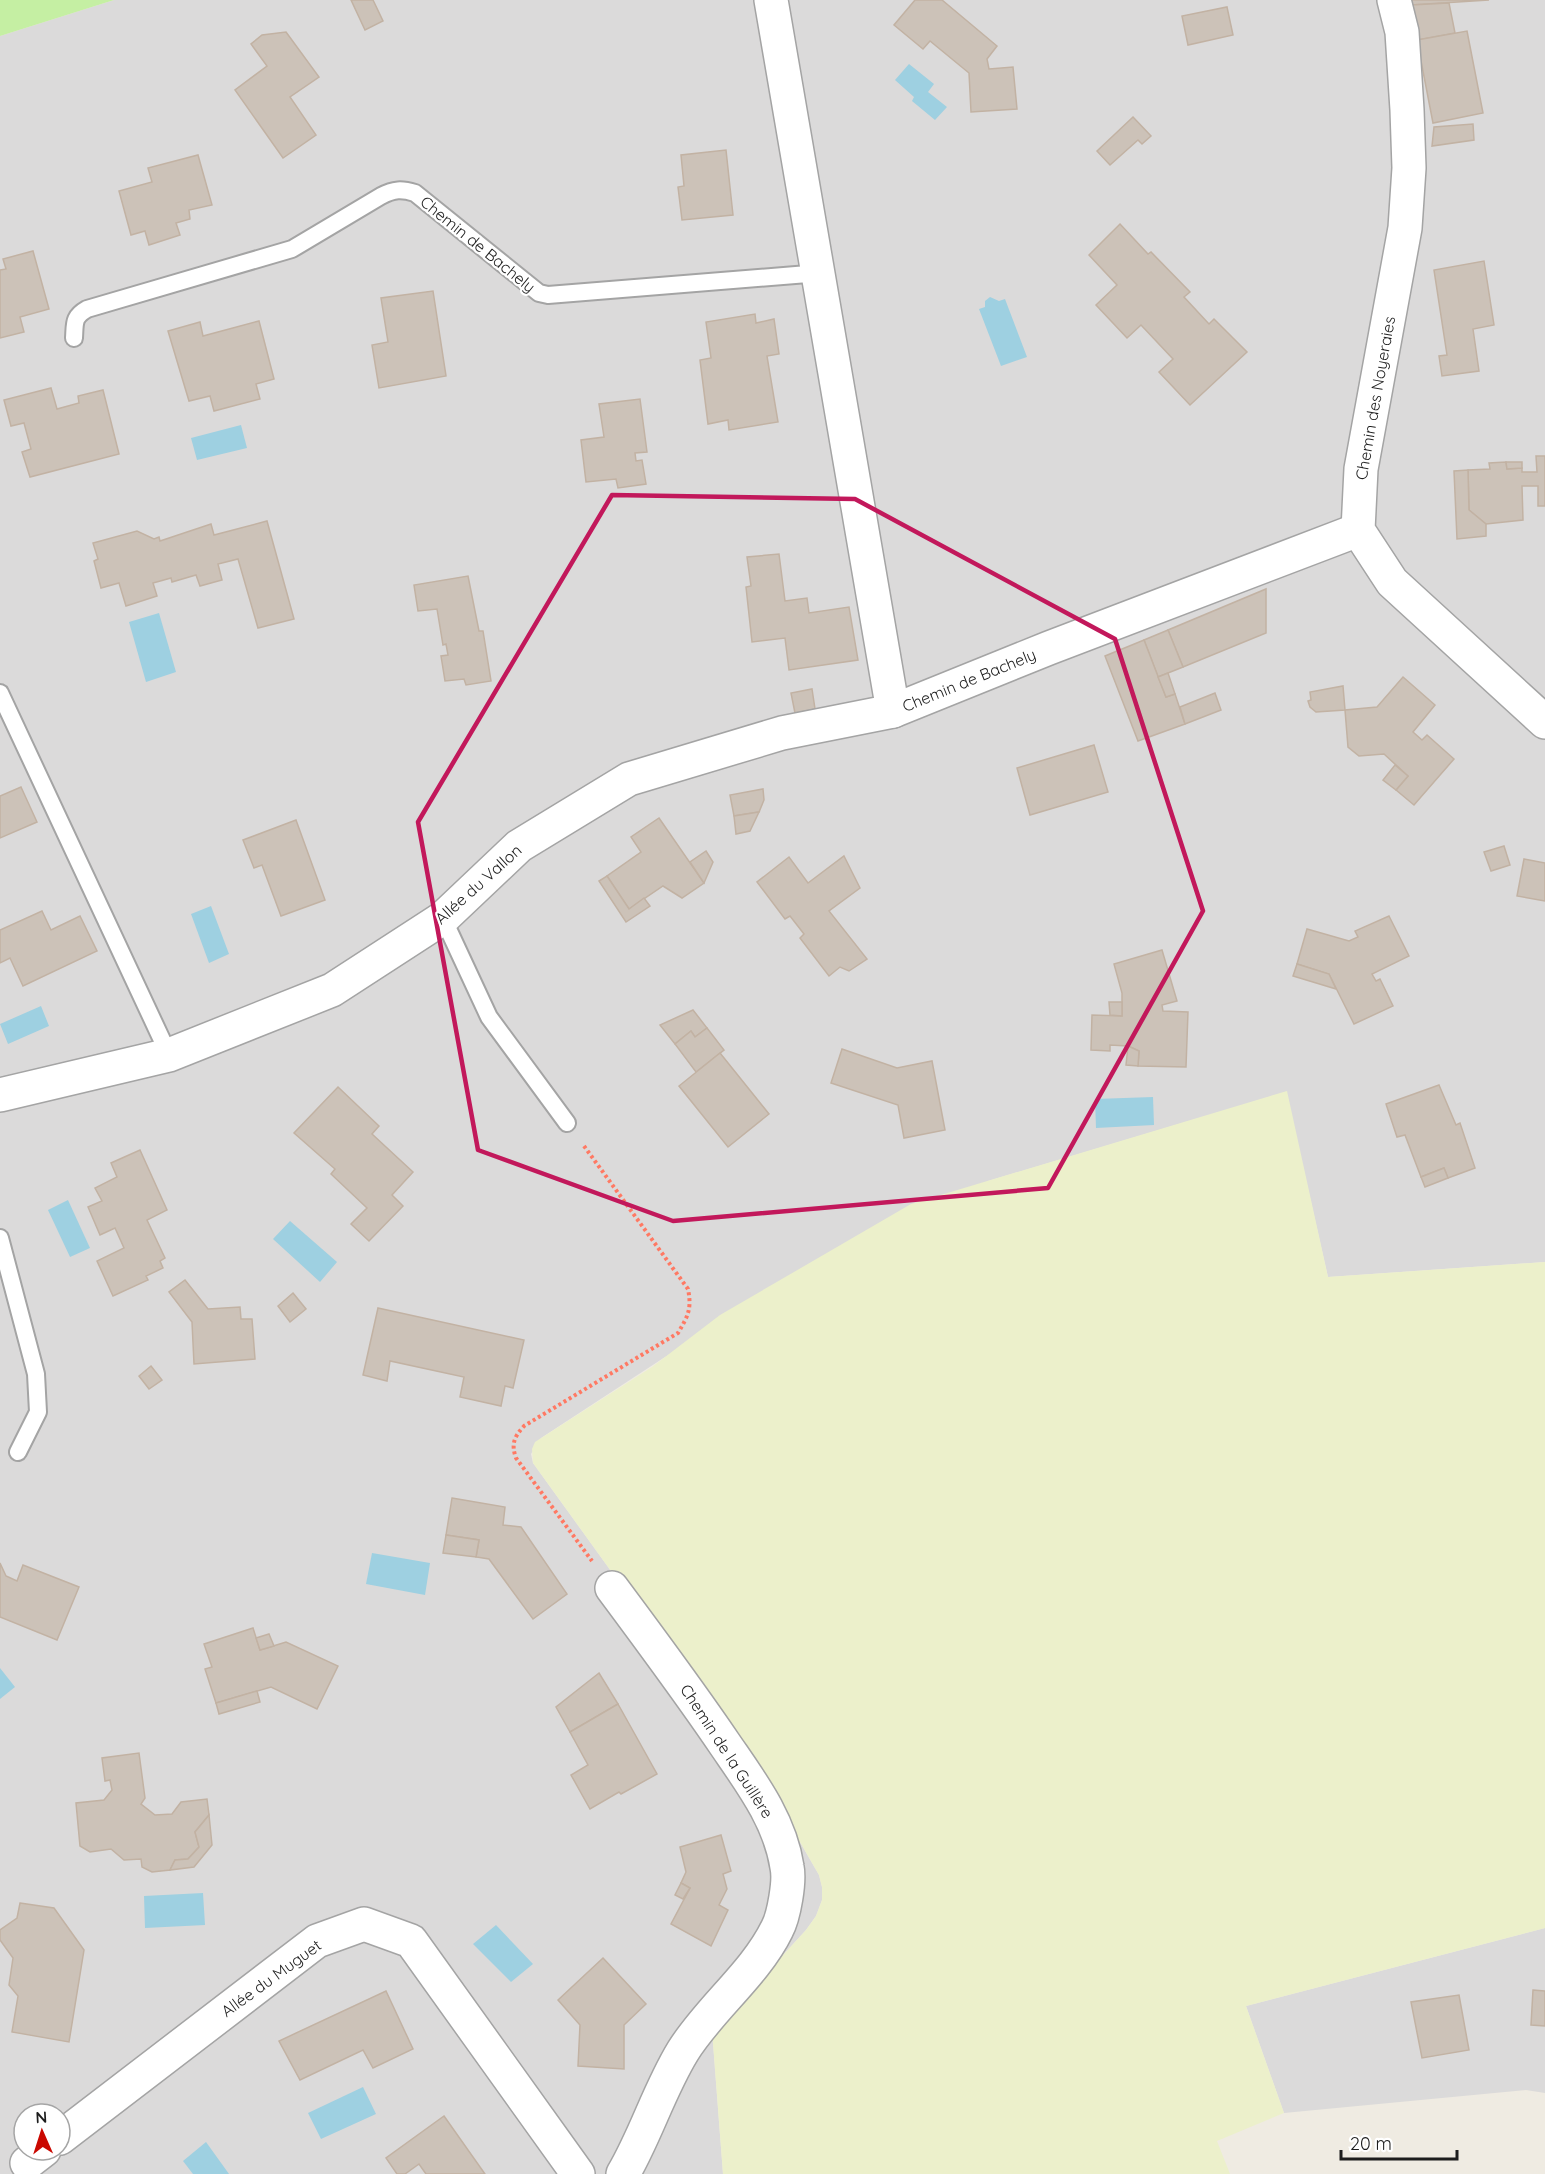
<svg xmlns="http://www.w3.org/2000/svg" width="1545" height="2174" viewBox="0 0 1545 2174" font-family="Quicksand,sans-serif">
<style>
.residential{fill:#dbdada;fill-rule:evenodd}
.farmland{fill:#ecf0cb}
.grass{fill:#c5efa3}
.water{fill:#9ed0e1}
.building{fill:#ccc2b8;stroke:#c2b2a3;stroke-width:1.5}
.lines{fill:none;stroke-linecap:round;stroke-linejoin:round}
.service-casing{stroke:#a4a4a4;stroke-width:20}
.minor-casing{stroke:#a4a4a4;stroke-width:36}
.path{stroke:#ff7963;stroke-width:4;stroke-dasharray:3 3;stroke-linecap:butt}
.service{stroke:#fff;stroke-width:16}
.minor{stroke:#fff;stroke-width:33}
.marked{fill:none;stroke:#c2185b;stroke-width:4.5;stroke-linejoin:round}
.labels{text-anchor:middle;dominant-baseline:central;stroke-width:4.5;stroke-linejoin:round;paint-order:stroke}
.street-label{font-size:16px;fill:#1d1d1d;stroke:#fff}
</style>
<rect width="100%" height="100%" fill="#efebe2"/>
<!-- residential -->
<g class="residential">
<path d="M 114,0 L 1545,0 L 1545,1262 L 1328,1277 L 1286,1092 L 988,1181 L 665,1357 L 541,1438 L 531,1454 L 533,1463 L 774,1797 L 819,1875 L 822,1887 L 822,1900 L 816,1916 L 806,1930 L 729,2014 L 712,2030 L 723,2174 L 0,2174 L 0,36 ZM 24,2114 L 60,2114 L 60,2150 L 24,2150 Z"/>
<path d="M 1545,1928 L 1545,2093 L 1526,2090 L 1284,2113 L 1246,2006 Z"/>
</g>
<!-- farmland -->
<path class="farmland" d="M 1287,1091 L 1328,1277 L 1545,1262 L 1545,1928 L 1246,2006 L 1284,2113 L 1217,2141 L 1230,2174 L 723,2174 L 712,2030 L 729,2014 L 806,1930 L 816,1916 L 822,1900 L 822,1887 L 819,1875 L 774,1797 L 533,1463 L 532,1449 L 535,1442 L 652,1367 L 720,1315 L 911,1204 Z"/>
<!-- grass -->
<path class="grass" d="M 0,0 L 114,0 L 0,36 Z"/>
<!-- water -->
<g class="water">
<path d="M 909,64 L 934,84 L 928,92 L 947,107 L 935,120 L 912,101 L 914,97 L 895,80 Z"/>
<path d="M 990,297 L 999,301 L 1005,299 L 1027,357 L 1001,366 L 979,309 L 985,307 L 985,301 Z"/>
<path d="M 241,425 L 247,448 L 197,460 L 191,438 Z"/>
<path d="M 159,613 L 176,672 L 146,682 L 129,622 Z"/>
<path d="M 211,906 L 229,954 L 209,963 L 191,914 Z"/>
<path d="M 41,1006 L 49,1026 L 8,1044 L 0,1024 Z"/>
<path d="M 1153,1097 L 1154,1125 L 1096,1128 L 1095,1099 Z"/>
<path d="M 68,1200 L 90,1248 L 70,1257 L 48,1210 Z"/>
<path d="M 290,1221 L 337,1262 L 320,1282 L 273,1239 Z"/>
<path d="M 372,1553 L 430,1563 L 425,1595 L 366,1584 Z"/>
<path d="M 0,1668 L 15,1687 L 0,1699 Z"/>
<path d="M 203,1893 L 205,1925 L 145,1928 L 144,1896 Z"/>
<path d="M 496,1925 L 533,1964 L 511,1982 L 473,1944 Z"/>
<path d="M 363,2087 L 376,2114 L 321,2139 L 308,2113 Z"/>
<path d="M 206,2142 L 229,2174 L 193,2174 L 183,2161 Z"/>
</g>
<!-- building -->
<g class="building">
<path d="M 351,0 L 373,0 L 383,21 L 365,30 Z"/>
<path d="M 915,0 L 942,0 L 997,46 L 987,59 L 989,69 L 1013,67 L 1017,109 L 971,112 L 969,73 L 930,41 L 923,49 L 894,25 Z"/>
<path d="M 1410,0 L 1489,0 L 1411,5 Z"/>
<path d="M 1449,3 L 1455,33 L 1417,40 L 1411,5 Z"/>
<path d="M 1227,7 L 1233,35 L 1188,45 L 1182,16 Z"/>
<path d="M 1467,31 L 1483,113 L 1433,123 L 1417,40 Z"/>
<path d="M 286,32 L 319,77 L 290,97 L 316,135 L 283,158 L 235,90 L 267,66 L 251,44 L 262,35 Z"/>
<path d="M 1133,117 L 1151,136 L 1142,144 L 1138,140 L 1110,165 L 1097,151 Z"/>
<path d="M 1473,124 L 1474,140 L 1432,146 L 1434,127 Z"/>
<path d="M 726,150 L 733,215 L 682,220 L 678,187 L 684,186 L 681,155 Z"/>
<path d="M 198,155 L 212,205 L 189,210 L 190,219 L 176,223 L 180,235 L 149,245 L 145,231 L 131,235 L 119,191 L 152,182 L 148,168 Z"/>
<path d="M 1120,224 L 1148,254 L 1151,252 L 1190,292 L 1184,297 L 1209,324 L 1214,319 L 1247,352 L 1190,405 L 1159,372 L 1173,359 L 1141,325 L 1127,338 L 1096,305 L 1117,285 L 1089,255 Z"/>
<path d="M 33,251 L 49,309 L 20,317 L 24,332 L 0,338 L 0,270 L 6,269 L 3,259 Z"/>
<path d="M 1484,261 L 1494,325 L 1473,329 L 1479,371 L 1442,376 L 1439,356 L 1447,355 L 1434,270 Z"/>
<path d="M 433,291 L 446,376 L 379,388 L 372,345 L 388,342 L 381,298 Z"/>
<path d="M 755,314 L 756,323 L 774,319 L 779,354 L 767,356 L 778,422 L 729,430 L 728,420 L 708,424 L 700,360 L 711,358 L 706,322 Z"/>
<path d="M 259,321 L 274,379 L 256,384 L 260,399 L 214,411 L 210,396 L 189,401 L 168,331 L 200,322 L 203,336 Z"/>
<path d="M 51,388 L 57,409 L 79,403 L 78,396 L 103,390 L 119,454 L 30,477 L 22,452 L 31,449 L 24,423 L 11,426 L 4,400 Z"/>
<path d="M 640,399 L 647,452 L 635,453 L 636,461 L 642,460 L 646,484 L 618,488 L 616,479 L 586,482 L 581,440 L 604,437 L 599,404 Z"/>
<path d="M 1536,456 L 1545,456 L 1545,506 L 1538,506 L 1538,486 L 1522,486 L 1523,520 L 1486,524 L 1469,510 L 1468,470 L 1490,469 L 1489,463 L 1506,462 L 1507,469 L 1522,468 L 1522,472 L 1537,472 Z"/>
<path d="M 1506,462 L 1522,462 L 1522,468 L 1507,469 Z"/>
<path d="M 1468,470 L 1469,510 L 1486,524 L 1486,536 L 1457,539 L 1454,471 Z"/>
<path d="M 267,521 L 294,619 L 258,628 L 238,559 L 218,564 L 222,580 L 200,586 L 196,575 L 172,582 L 171,578 L 153,583 L 157,596 L 126,606 L 119,583 L 101,588 L 94,561 L 98,559 L 93,543 L 137,531 L 154,539 L 159,537 L 160,541 L 211,524 L 214,535 Z"/>
<path d="M 779,554 L 785,601 L 807,598 L 809,613 L 849,607 L 858,660 L 789,670 L 785,638 L 752,642 L 746,587 L 751,586 L 747,557 Z"/>
<path d="M 468,576 L 479,631 L 483,631 L 491,681 L 466,685 L 464,679 L 445,681 L 441,656 L 448,655 L 446,644 L 443,645 L 437,609 L 418,611 L 414,585 Z"/>
<path d="M 1266,589 L 1266,633 L 1183,667 L 1168,630 Z"/>
<path d="M 1168,630 L 1183,667 L 1158,677 L 1144,640 Z"/>
<path d="M 1144,640 L 1166,697 L 1175,694 L 1185,724 L 1138,741 L 1105,656 Z"/>
<path d="M 1168,673 L 1175,694 L 1166,697 L 1158,677 Z"/>
<path d="M 1403,677 L 1435,705 L 1413,732 L 1422,740 L 1427,735 L 1454,759 L 1414,805 L 1396,790 L 1408,776 L 1384,754 L 1359,756 L 1348,747 L 1345,710 L 1377,707 Z"/>
<path d="M 1343,686 L 1345,710 L 1316,712 L 1310,707 L 1308,701 L 1311,700 L 1310,692 Z"/>
<path d="M 812,689 L 815,709 L 795,713 L 791,693 Z"/>
<path d="M 1215,693 L 1221,710 L 1185,724 L 1180,707 Z"/>
<path d="M 1094,745 L 1108,792 L 1030,815 L 1017,768 Z"/>
<path d="M 1395,765 L 1408,776 L 1396,790 L 1383,780 Z"/>
<path d="M 21,787 L 37,822 L 0,838 L 0,796 Z"/>
<path d="M 763,789 L 764,800 L 759,812 L 734,816 L 730,795 Z"/>
<path d="M 759,812 L 750,831 L 736,834 L 734,816 Z"/>
<path d="M 659,818 L 704,883 L 682,898 L 663,886 L 629,909 L 607,876 L 641,852 L 631,837 Z"/>
<path d="M 296,820 L 325,900 L 281,916 L 262,865 L 254,868 L 243,840 Z"/>
<path d="M 1504,846 L 1510,865 L 1491,871 L 1484,852 Z"/>
<path d="M 706,851 L 713,862 L 704,883 L 690,862 Z"/>
<path d="M 844,856 L 860,888 L 829,911 L 867,959 L 849,971 L 840,967 L 829,976 L 800,938 L 804,934 L 790,916 L 785,919 L 757,882 L 789,857 L 808,883 Z"/>
<path d="M 1524,859 L 1545,863 L 1545,901 L 1517,896 Z"/>
<path d="M 607,876 L 629,909 L 644,898 L 650,906 L 626,922 L 599,881 Z"/>
<path d="M 42,911 L 51,930 L 80,916 L 97,951 L 23,986 L 10,958 L 0,963 L 0,930 Z"/>
<path d="M 1389,916 L 1409,956 L 1372,974 L 1376,981 L 1380,979 L 1393,1006 L 1354,1024 L 1329,974 L 1297,964 L 1307,929 L 1349,941 L 1358,937 L 1355,931 Z"/>
<path d="M 1162,950 L 1177,1001 L 1162,1005 L 1163,1011 L 1188,1012 L 1186,1067 L 1138,1066 L 1139,1051 L 1128,1046 L 1110,1045 L 1110,1051 L 1091,1050 L 1092,1015 L 1122,1016 L 1122,993 L 1114,964 Z"/>
<path d="M 1297,964 L 1329,974 L 1336,989 L 1293,976 Z"/>
<path d="M 1109,1002 L 1122,1002 L 1122,1016 L 1110,1015 Z"/>
<path d="M 693,1010 L 707,1028 L 695,1037 L 691,1031 L 675,1044 L 660,1025 Z"/>
<path d="M 707,1028 L 724,1050 L 696,1072 L 675,1044 L 691,1031 L 695,1037 Z"/>
<path d="M 1128,1046 L 1139,1051 L 1138,1066 L 1126,1065 Z"/>
<path d="M 842,1049 L 897,1068 L 932,1061 L 945,1130 L 904,1138 L 898,1105 L 831,1083 Z"/>
<path d="M 720,1053 L 769,1114 L 728,1147 L 679,1086 Z"/>
<path d="M 1439,1085 L 1456,1125 L 1460,1123 L 1475,1168 L 1448,1178 L 1444,1168 L 1421,1177 L 1405,1135 L 1397,1137 L 1386,1104 Z"/>
<path d="M 338,1087 L 379,1126 L 372,1134 L 413,1172 L 392,1195 L 403,1206 L 369,1241 L 351,1224 L 367,1208 L 331,1174 L 335,1169 L 294,1133 Z"/>
<path d="M 140,1150 L 167,1210 L 147,1220 L 165,1258 L 160,1261 L 163,1268 L 146,1276 L 148,1280 L 113,1296 L 97,1261 L 124,1248 L 115,1228 L 100,1235 L 88,1207 L 102,1201 L 95,1188 L 117,1177 L 111,1163 Z"/>
<path d="M 1444,1168 L 1448,1178 L 1425,1187 L 1421,1177 Z"/>
<path d="M 185,1280 L 208,1309 L 240,1307 L 241,1319 L 252,1319 L 255,1359 L 194,1364 L 192,1322 L 169,1292 Z"/>
<path d="M 293,1293 L 306,1309 L 290,1322 L 278,1306 Z"/>
<path d="M 378,1308 L 524,1340 L 513,1388 L 505,1386 L 501,1406 L 460,1397 L 464,1377 L 390,1361 L 387,1381 L 363,1375 Z"/>
<path d="M 151,1366 L 162,1380 L 149,1389 L 139,1376 Z"/>
<path d="M 452,1498 L 505,1507 L 503,1525 L 521,1527 L 567,1594 L 533,1619 L 489,1559 L 476,1557 L 479,1540 L 446,1535 Z"/>
<path d="M 446,1535 L 479,1540 L 476,1557 L 443,1553 Z"/>
<path d="M 0,1563 L 6,1576 L 17,1581 L 23,1565 L 79,1587 L 57,1640 L 0,1617 Z"/>
<path d="M 253,1628 L 260,1650 L 286,1642 L 338,1666 L 317,1709 L 271,1687 L 216,1703 L 205,1669 L 212,1667 L 204,1644 Z"/>
<path d="M 269,1634 L 274,1646 L 260,1650 L 256,1638 Z"/>
<path d="M 599,1673 L 618,1704 L 570,1732 L 556,1707 Z"/>
<path d="M 257,1691 L 260,1702 L 219,1714 L 216,1703 Z"/>
<path d="M 618,1704 L 657,1774 L 621,1794 L 619,1792 L 590,1809 L 571,1775 L 588,1765 L 570,1732 Z"/>
<path d="M 139,1753 L 145,1798 L 141,1804 L 155,1815 L 172,1814 L 181,1802 L 207,1799 L 209,1815 L 195,1832 L 199,1847 L 188,1859 L 175,1860 L 170,1870 L 152,1872 L 142,1867 L 141,1859 L 124,1860 L 111,1849 L 90,1852 L 80,1846 L 76,1803 L 104,1800 L 112,1790 L 110,1780 L 105,1781 L 102,1758 Z"/>
<path d="M 209,1815 L 212,1845 L 194,1867 L 170,1870 L 175,1860 L 188,1859 L 199,1847 L 195,1832 Z"/>
<path d="M 721,1835 L 731,1871 L 723,1874 L 727,1889 L 719,1905 L 728,1910 L 711,1946 L 671,1924 L 690,1888 L 681,1883 L 686,1872 L 680,1847 Z"/>
<path d="M 681,1883 L 690,1888 L 683,1899 L 675,1895 Z"/>
<path d="M 20,1903 L 54,1908 L 84,1950 L 69,2042 L 12,2032 L 18,1996 L 9,1985 L 13,1958 L 0,1940 L 0,1930 L 17,1918 Z"/>
<path d="M 603,1958 L 646,2004 L 624,2025 L 624,2069 L 578,2066 L 580,2025 L 558,2000 Z"/>
<path d="M 1533,1990 L 1545,1991 L 1545,2026 L 1531,2025 Z"/>
<path d="M 386,1991 L 413,2049 L 373,2068 L 363,2050 L 300,2080 L 279,2041 Z"/>
<path d="M 1459,1995 L 1469,2050 L 1422,2058 L 1411,2002 Z"/>
<path d="M 444,2116 L 485,2174 L 426,2174 L 419,2164 L 405,2174 L 397,2174 L 386,2158 Z"/>
</g>
<g class="lines">
<!-- service casing -->
<g class="service-casing">
<g id="service">
<path d="M 74,338 C 75,323 73,317 87,309 L 292,249 L 381,196 C 394,189 402,189 415,193 L 539,293 L 548,295 L 820,273"/>
<path d="M 0,693 L 169,1055"/>
<path d="M 443,918 L 489,1017 L 567,1123"/>
<path d="M 0,1238 L 36,1374 L 38,1412 L 18,1452"/>
</g>
</g>
<!-- minor casing -->
<g class="minor-casing">
<g id="minor">
<path d="M 771,0 L 893,711"/>
<path d="M 1394,0 L 1402,32 L 1407,110 L 1409,168 L 1405,228 L 1361,469 L 1358,530 L 1392,582 L 1545,722"/>
<path d="M 0,1095 L 169,1055 L 332,990 L 443,918 L 519,846 L 629,779 L 782,733 L 893,711 L 1049,648 L 1358,530"/>
<path d="M 612,1588 C 650,1639 688,1690 724,1743 C 750,1781 780,1820 787,1867 C 790,1881 784,1916 777,1929 C 755,1974 709,2009 683,2051 C 659,2090 646,2135 623,2174"/>
<path d="M 60,2138 L 317,1941 L 364,1924 L 411,1941 L 578,2174"/>
<path d="M 27,2163 L 44,2150"/>
</g>
</g>
<!-- path -->
<path class="path" d="M 584,1146 L 688,1289 C 692,1309 688,1316 678,1333 L 524,1426 C 514,1437 511,1444 516,1458 L 592,1561"/>
<!-- service -->
<use href="#service" class="service"/>
<!-- minor -->
<use href="#minor" class="minor"/>
</g>
<!-- marked area -->
<path class="marked" d="M 612,495 L 855,499 L 1115,639 L 1203,911 L 1048,1188 L 673,1221 L 478,1150 L 418,822 Z"/>
<g class="labels">
<!-- street labels -->
<g class="street-label">
<text transform="translate(478 244) rotate(39)">Chemin de Bachely</text>
<text transform="translate(1375 398) rotate(-80)">Chemin des Noyeraies</text>
<text transform="translate(969 680) rotate(-22)">Chemin de Bachely</text>
<text transform="translate(478 884) rotate(-42)">Allée du Vallon</text>
<text transform="translate(727 1751) rotate(57)">Chemin de la Guillère</text>
<text transform="translate(271 1978) rotate(-36)">Allée du Muguet</text>
</g>
</g>
<!-- north arrow -->
<g transform="translate(42 2132) rotate(357)"><circle r="28" fill="#ffffff" stroke="#a5a5a5" stroke-width="1.5"/>
<path d="M0-4.5L10 22L0 15L-10 22Z" fill="#ca0800"/>
<text y="-9" font-size="16" font-weight="bold" text-anchor="middle" fill="#1d1d1d">N</text>
</g>
<!-- scale -->
<path d="M1341 2150v9h116v-9" fill="none" stroke="#1d1d1d" stroke-width="3"/>
<text x="1350" y="2150" font-size="18" fill="#1d1d1d" stroke="#ffffff" stroke-width="4.5" paint-order="stroke">20 m</text>
</svg>
